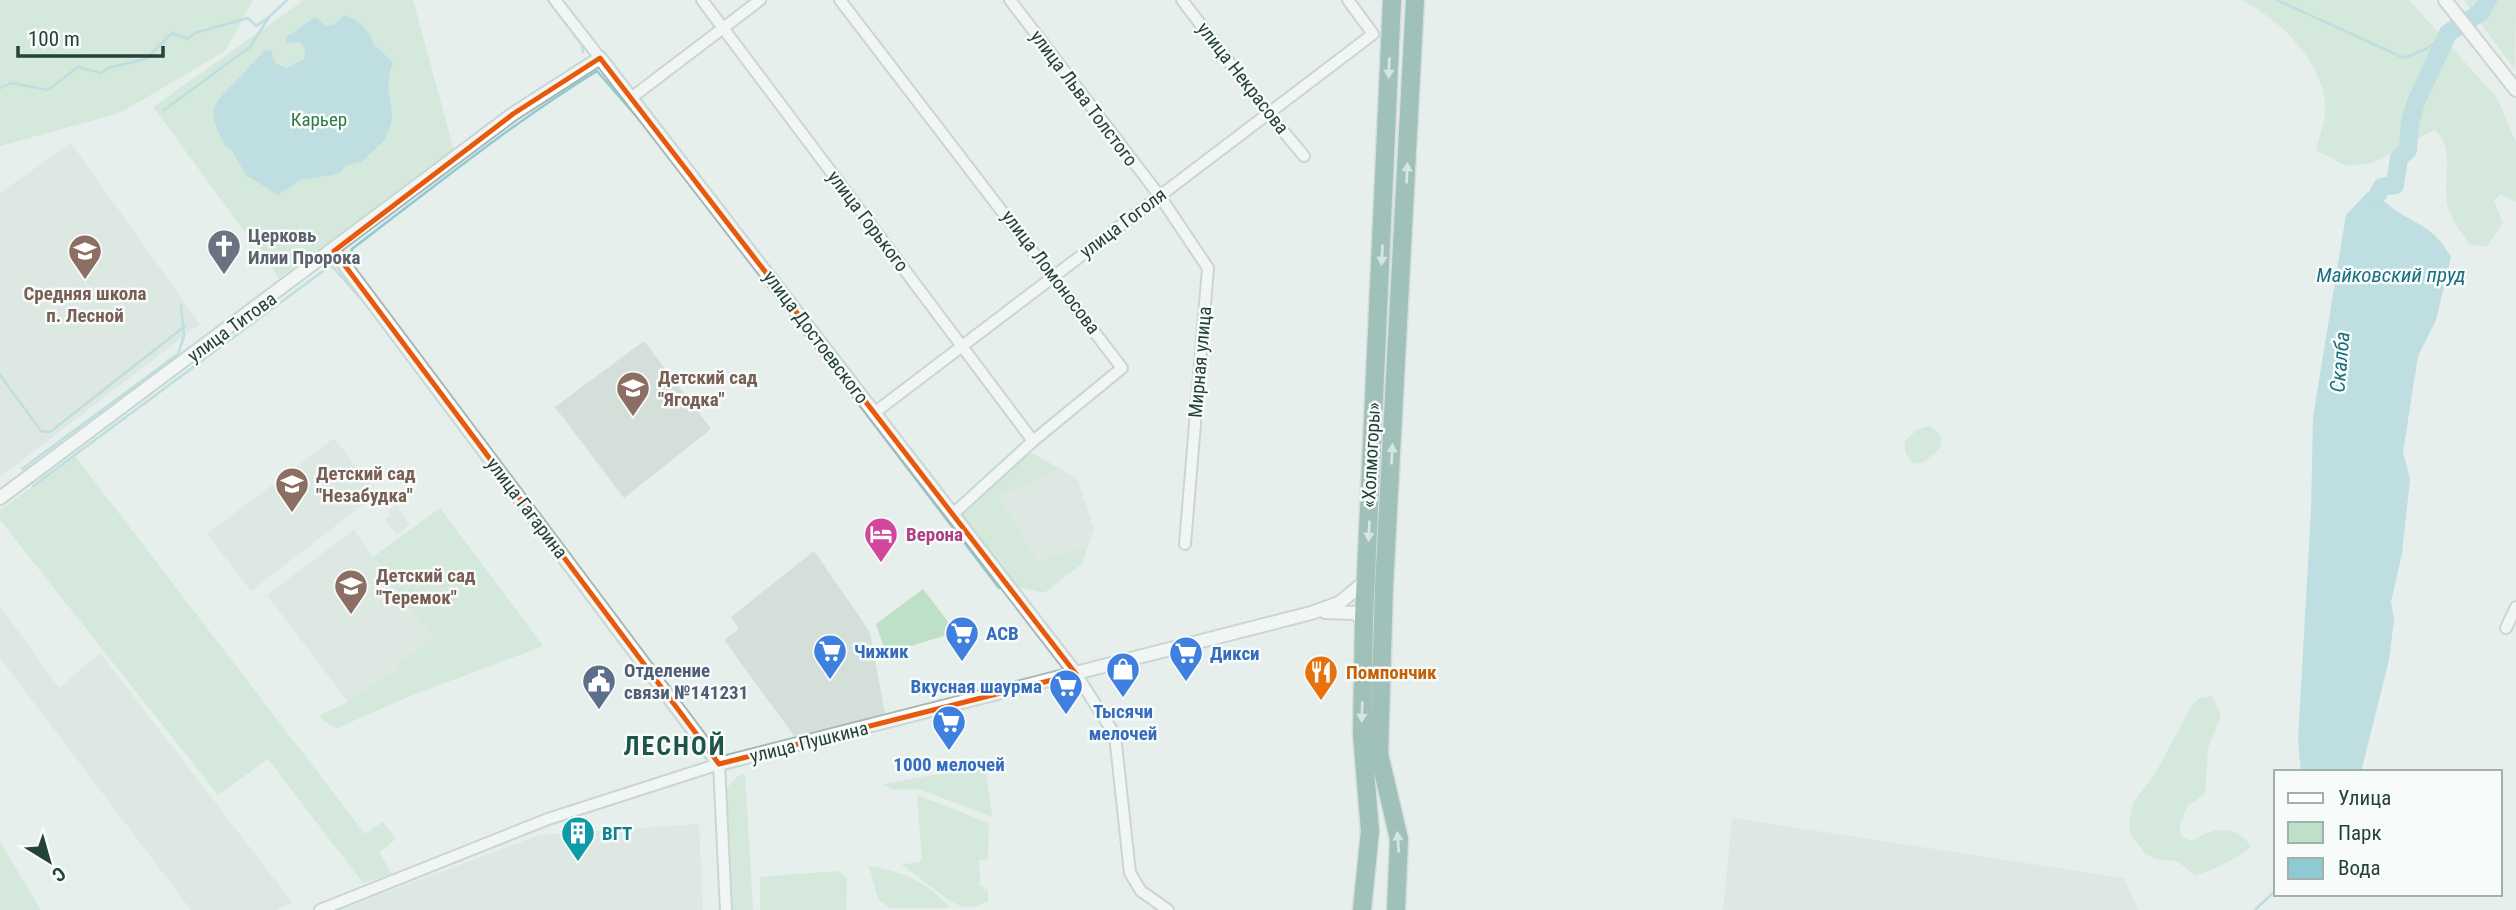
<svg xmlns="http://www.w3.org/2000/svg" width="2516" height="910" viewBox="0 0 2516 910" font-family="'Roboto Condensed',sans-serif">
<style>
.built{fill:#d4dfda}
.green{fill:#bfe0c8}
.water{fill:#8ec9d4}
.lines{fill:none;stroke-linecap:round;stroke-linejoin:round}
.stream{stroke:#8ec9d4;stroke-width:2.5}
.river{stroke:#8ec9d4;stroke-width:18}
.minor-casing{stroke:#a8b8b2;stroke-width:14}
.tertiary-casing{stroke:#a8b8b2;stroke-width:16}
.trunk-casing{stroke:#c2cac8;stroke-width:21}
.minor{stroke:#fff;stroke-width:10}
.tertiary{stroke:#fff;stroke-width:12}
.trunk{stroke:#4c8a7c;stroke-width:18}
.oneway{fill:#c4d9d4}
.marked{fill:none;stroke:#e8590c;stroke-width:5;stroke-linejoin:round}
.labels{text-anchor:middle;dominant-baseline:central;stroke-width:5;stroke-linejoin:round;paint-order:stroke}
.street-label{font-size:19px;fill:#24423a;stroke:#f7fbf9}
.park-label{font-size:19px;fill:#2d7a4b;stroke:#f7fbf9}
.worship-label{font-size:19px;font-weight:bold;fill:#5b616d;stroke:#f7fbf9;text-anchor:start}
.education-label{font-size:19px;font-weight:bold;fill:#785e54;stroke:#f7fbf9;text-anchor:start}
.hotel-label{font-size:19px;font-weight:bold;fill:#b23c85;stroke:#f7fbf9;text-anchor:start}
.shop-label{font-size:19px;font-weight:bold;fill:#366cbe;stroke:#f7fbf9;text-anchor:start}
.service-label{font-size:19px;font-weight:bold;fill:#4e5e75;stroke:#f7fbf9;text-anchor:start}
.food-label{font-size:19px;font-weight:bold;fill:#c56008;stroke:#f7fbf9;text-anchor:start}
.culture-label{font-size:19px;font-weight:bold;fill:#0d838f;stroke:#f7fbf9;text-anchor:start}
.water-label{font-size:21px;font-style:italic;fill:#1c6f80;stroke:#f7fbf9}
.district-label{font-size:26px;font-weight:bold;letter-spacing:2px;fill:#1f5548;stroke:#f7fbf9}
</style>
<rect width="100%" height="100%" fill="#e6efeb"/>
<!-- built -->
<g class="built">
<path d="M 71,143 L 200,324 L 0,477 L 0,193 Z"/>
<path d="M 644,341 L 711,429 L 624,498 L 555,407 Z"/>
<path d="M 334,438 L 377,494 L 251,591 L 207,534 Z"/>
<path d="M 1060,469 L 1077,478 L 1094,529 L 1088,546 L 1037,562 L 999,495 Z"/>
<path d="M 397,504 L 409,525 L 397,535 L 385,520 L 391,515 L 388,511 Z"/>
<path d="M 354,530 L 434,638 L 398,665 L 400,668 L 389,676 L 386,673 L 348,702 L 267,595 Z"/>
<path d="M 814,551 L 870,632 L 885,714 L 795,737 L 724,640 L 739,629 L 731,617 Z"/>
<path d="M 0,606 L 59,688 L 100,653 L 292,902 L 277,910 L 191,910 L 0,658 Z"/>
<path d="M 1732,818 L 2124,878 L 2138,910 L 1723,910 Z"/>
<path d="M 699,824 L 703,910 L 339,910 L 539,835 Z"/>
</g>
<!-- green -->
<g class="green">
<path d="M 0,0 L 253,0 L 225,51 L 120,113 L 0,146 Z"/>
<path d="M 304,0 L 413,0 L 454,151 L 279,278 L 153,107 Z"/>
<path d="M 2242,0 L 2409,0 L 2497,98 L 2516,142 L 2516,202 L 2500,194 L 2494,201 L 2503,223 L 2486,247 L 2469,244 C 2463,233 2453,222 2449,210 C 2439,186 2459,147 2434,130 L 2372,163 L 2346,166 L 2316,150 C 2319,138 2324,125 2325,113 C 2329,66 2280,20 2242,0 Z"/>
<path d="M 2464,0 L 2516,0 L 2515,70 Z"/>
<path d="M 1930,426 L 1942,437 L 1940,448 L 1924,462 L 1913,464 L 1905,452 L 1905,441 L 1918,429 Z"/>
<path d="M 1027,450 L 1060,469 L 999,496 L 1037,561 L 1088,546 L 1082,564 L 1044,593 L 1015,586 L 962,514 Z"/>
<path d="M 75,456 L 365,834 L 383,822 L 396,839 L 379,852 L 392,874 L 363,883 L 268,759 L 218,795 L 0,520 L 0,510 Z"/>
<path d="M 440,508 L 543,646 L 410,696 L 335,729 L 318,716 L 348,702 L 387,673 L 389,676 L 400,668 L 397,665 L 433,638 L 373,557 Z"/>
<path d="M 923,589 L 956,632 L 886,654 L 876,624 Z"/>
<path d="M 2212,696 L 2221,716 L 2208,748 L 2205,793 L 2187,807 L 2179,827 L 2183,838 L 2193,841 C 2214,826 2235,825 2251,846 C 2242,856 2208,873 2195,875 L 2177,861 L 2156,859 L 2146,854 L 2131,835 L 2129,824 L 2133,802 L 2154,776 L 2192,705 L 2200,698 Z"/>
<path d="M 977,767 L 986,772 L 992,817 L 919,789 L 892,790 L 883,784 Z"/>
<path d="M 745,774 L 753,910 L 730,910 L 725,790 L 738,776 Z"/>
<path d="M 917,795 L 989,823 L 988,859 L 979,860 L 980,885 L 988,891 L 988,901 C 981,904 973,908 966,907 C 947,905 921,875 901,865 L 922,861 Z"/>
<path d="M 0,842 L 41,910 L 0,910 Z"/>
<path d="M 869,866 C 903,871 926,882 950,908 L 890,908 L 878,899 Z"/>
<path d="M 838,871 L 847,878 L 846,910 L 760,910 L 760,877 Z"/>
</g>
<!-- water -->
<g class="water">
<path d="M 345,15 C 357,20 371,30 373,44 L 393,62 C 379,97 403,110 385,136 L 386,139 L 361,162 L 346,165 L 341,172 L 332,175 L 300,180 L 278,195 L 246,175 L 231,149 L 225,146 C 209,111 207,110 234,83 C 246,72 254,60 266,50 L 272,51 C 272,63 277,65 287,68 L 304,59 L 305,49 L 300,42 L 285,43 L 287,36 C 298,31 305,22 316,17 L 325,26 L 335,24 Z"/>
<path d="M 2368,192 C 2380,194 2382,200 2391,207 C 2418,227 2432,224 2451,257 L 2436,320 L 2418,356 L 2403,452 L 2410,479 L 2402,553 L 2391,602 L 2394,619 L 2389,660 L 2361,772 L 2301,772 L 2298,740 L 2311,511 L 2313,417 L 2346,215 Z"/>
</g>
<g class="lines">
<!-- stream -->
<g class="stream">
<path d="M 548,0 L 582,45 L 583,52"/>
<path d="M 2277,0 L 2404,58 L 2426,49 L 2448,33"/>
<path d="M 0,88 L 12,83 L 48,90 L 78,67 L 101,73 L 108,68 L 146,59 L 172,33 L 187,39 L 195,33 L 248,18 L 256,26 L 269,17"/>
<path d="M 164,110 L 250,47 L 269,17 L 287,0"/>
<path d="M 744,254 L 999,588"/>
<path d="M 349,260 L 352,249 C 432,188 511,124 597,71 L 643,124"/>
<path d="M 0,375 L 41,431 L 50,432 L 185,326"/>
<path d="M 22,469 L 178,354 L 184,336 L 181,305"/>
<path d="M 33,486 L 331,265 L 371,310"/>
<path d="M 668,706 L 690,737"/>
<path d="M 2255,910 L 2276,890"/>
</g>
<!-- river -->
<path class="river" d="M 2378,194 L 2382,187 L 2395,185 L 2399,158 L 2408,150 L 2410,123 L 2416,102 L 2448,33 L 2480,13 L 2488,0"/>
<!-- minor casing -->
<g class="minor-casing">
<g id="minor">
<path d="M 555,0 L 600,58"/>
<path d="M 702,0 L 1033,441"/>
<path d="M 840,0 L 1122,368 L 1033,441 L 953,514"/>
<path d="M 1010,0 L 1159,195 L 1208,268 L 1185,544"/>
<path d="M 1182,0 L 1267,112 L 1304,156"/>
<path d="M 631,98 L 760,0"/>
<path d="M 874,413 L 1373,34 L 1348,0"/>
<path d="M 2506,628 L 2516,607"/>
<path d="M 1076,674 L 1115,735 L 1130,873 L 1141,891 L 1168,910"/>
<path d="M 320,910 L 548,819 L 719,764 L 726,910"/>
</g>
</g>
<!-- tertiary casing -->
<g class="tertiary-casing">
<g id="tertiary">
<path d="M 2445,0 L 2516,90"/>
<path d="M 334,251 L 719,764 L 1311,613 L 1339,603 L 1366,581"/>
<path d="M 0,498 L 513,114 L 600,58 L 1076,674"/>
<path d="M 1325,612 L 1354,613 L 1364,619"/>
</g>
</g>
<!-- trunk casing -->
<g class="trunk-casing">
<g id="trunk">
<path d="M 1362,910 L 1370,831 L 1362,734 L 1364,619 L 1392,0"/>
<path d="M 1396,910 L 1399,839 L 1379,754 L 1384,586 L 1415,0"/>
</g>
</g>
<!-- minor -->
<use href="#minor" class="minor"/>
<!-- tertiary -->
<use href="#tertiary" class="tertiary"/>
<!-- trunk -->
<use href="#trunk" class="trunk"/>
</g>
<!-- one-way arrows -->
<defs><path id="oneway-solid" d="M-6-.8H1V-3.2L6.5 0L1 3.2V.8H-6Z" transform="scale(1.75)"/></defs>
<g class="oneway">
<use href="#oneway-solid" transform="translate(1389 68) rotate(92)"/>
<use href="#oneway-solid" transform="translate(1407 173) rotate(-87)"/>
<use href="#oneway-solid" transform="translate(1382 255) rotate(93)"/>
<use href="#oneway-solid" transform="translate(1392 454) rotate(-87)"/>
<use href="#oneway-solid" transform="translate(1369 531) rotate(93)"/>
<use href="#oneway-solid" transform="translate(1362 712) rotate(92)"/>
<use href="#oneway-solid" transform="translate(1398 842) rotate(-94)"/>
</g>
<!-- marked area -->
<path d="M0 0H2516V910H0ZM 600,58 L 1076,674 L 719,764 L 334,251 L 513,114 Z" fill="#e6efeb" fill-opacity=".55" fill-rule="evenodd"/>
<path class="marked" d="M 600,58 L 1076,674 L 719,764 L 334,251 L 513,114 Z"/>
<!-- icons -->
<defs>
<g id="church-pin" transform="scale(1.75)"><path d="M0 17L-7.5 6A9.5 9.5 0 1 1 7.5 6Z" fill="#6b7280" stroke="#f7fbf9"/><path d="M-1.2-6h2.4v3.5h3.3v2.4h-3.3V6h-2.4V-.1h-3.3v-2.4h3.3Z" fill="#fff"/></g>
<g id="school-pin" transform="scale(1.75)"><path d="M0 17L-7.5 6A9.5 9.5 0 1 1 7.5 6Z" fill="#8d6e63" stroke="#f7fbf9"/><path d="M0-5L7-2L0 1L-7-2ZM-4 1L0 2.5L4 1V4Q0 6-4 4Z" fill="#fff"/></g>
<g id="hotel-pin" transform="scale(1.75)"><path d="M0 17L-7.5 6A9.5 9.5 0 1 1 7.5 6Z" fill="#d1479c" stroke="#f7fbf9"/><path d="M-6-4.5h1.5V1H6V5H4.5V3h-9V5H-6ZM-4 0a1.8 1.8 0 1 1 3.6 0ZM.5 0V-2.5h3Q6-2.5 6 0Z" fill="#fff"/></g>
<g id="supermarket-pin" transform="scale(1.75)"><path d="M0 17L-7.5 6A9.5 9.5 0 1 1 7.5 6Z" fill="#3f7fe0" stroke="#f7fbf9"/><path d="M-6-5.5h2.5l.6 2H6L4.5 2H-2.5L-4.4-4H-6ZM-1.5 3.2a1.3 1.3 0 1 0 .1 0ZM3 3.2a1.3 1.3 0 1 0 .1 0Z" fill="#fff"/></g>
<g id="shop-pin" transform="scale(1.75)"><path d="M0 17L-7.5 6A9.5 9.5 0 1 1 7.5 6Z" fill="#3f7fe0" stroke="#f7fbf9"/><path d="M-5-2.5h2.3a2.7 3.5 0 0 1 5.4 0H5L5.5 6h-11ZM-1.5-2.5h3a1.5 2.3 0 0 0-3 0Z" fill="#fff"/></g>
<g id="restaurant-pin" transform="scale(1.75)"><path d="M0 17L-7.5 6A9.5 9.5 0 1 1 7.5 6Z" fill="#e8710a" stroke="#f7fbf9"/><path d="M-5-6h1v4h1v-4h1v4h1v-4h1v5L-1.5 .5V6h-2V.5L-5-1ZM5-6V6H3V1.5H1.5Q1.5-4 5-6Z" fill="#fff"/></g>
<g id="civic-pin" transform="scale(1.75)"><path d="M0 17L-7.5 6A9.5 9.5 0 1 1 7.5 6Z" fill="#5c6f8a" stroke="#f7fbf9"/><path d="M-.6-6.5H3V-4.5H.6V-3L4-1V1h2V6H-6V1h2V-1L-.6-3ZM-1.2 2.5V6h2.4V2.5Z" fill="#fff"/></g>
<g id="building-pin" transform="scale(1.75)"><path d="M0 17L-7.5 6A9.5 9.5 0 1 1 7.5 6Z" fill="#0f9aa8" stroke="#f7fbf9"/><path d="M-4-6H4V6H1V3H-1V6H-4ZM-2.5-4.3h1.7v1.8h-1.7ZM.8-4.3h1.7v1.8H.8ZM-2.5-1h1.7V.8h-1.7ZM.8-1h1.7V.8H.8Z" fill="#fff"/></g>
</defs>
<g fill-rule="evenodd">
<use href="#church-pin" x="224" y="246"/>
<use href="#school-pin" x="85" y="251"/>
<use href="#school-pin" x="633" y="388"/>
<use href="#school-pin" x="292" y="484"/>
<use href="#hotel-pin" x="881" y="534"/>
<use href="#school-pin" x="351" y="586"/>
<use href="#supermarket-pin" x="962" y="633"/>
<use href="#supermarket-pin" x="830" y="651"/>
<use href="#supermarket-pin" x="1186" y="653"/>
<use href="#shop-pin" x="1123" y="669"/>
<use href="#restaurant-pin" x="1321" y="672"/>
<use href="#civic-pin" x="599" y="681"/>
<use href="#supermarket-pin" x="1066" y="686"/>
<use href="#supermarket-pin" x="949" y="722"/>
<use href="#building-pin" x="578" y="833"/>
</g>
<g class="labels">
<!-- street labels -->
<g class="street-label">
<text transform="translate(1243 78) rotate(52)">улица Некрасова</text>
<text transform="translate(1084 98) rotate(53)">улица Льва Толстого</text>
<text transform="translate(868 221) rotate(53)">улица Горького</text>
<text transform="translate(1123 223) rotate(-37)">улица Гоголя</text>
<text transform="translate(1051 272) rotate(53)">улица Ломоносова</text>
<text transform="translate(232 327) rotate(-36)">улица Титова</text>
<text transform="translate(816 337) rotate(53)">улица Достоевского</text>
<text transform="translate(1200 362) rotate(-85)">Мирная улица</text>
<text transform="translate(1371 455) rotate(-87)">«Холмогоры»</text>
<text transform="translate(527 508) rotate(53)">улица Гагарина</text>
<text transform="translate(809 742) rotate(-14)">улица Пушкина</text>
</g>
<!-- park labels -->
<g class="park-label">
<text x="319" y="119">Карьер</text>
</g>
<!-- worship labels -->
<g class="worship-label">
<text x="248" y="235">Церковь<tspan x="248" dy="22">Илии Пророка</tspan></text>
</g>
<!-- education labels -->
<g class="education-label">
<text x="85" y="293" text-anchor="middle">Средняя школа<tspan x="85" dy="22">п. Лесной</tspan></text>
<text x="658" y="377">Детский сад<tspan x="658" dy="22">"Ягодка"</tspan></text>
<text x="316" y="473">Детский сад<tspan x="316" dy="22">"Незабудка"</tspan></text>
<text x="376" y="575">Детский сад<tspan x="376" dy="22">"Теремок"</tspan></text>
</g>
<!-- hotel labels -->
<g class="hotel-label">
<text x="906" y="534">Верона</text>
</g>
<!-- shop labels -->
<g class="shop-label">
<text x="986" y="633">АСВ</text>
<text x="854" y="651">Чижик</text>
<text x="1210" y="653">Дикси</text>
<text x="1042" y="686" text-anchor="end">Вкусная шаурма</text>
<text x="1123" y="711" text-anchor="middle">Тысячи<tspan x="1123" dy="22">мелочей</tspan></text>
<text x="949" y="764" text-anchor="middle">1000 мелочей</text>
</g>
<!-- service labels -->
<g class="service-label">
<text x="624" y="670">Отделение<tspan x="624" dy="22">связи №141231</tspan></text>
</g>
<!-- food labels -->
<g class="food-label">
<text x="1346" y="672">Помпончик</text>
</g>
<!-- culture labels -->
<g class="culture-label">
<text x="602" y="833">ВГТ</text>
</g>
<!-- water labels -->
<g class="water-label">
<text x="2391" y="275">Майковский пруд</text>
<text transform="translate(2340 362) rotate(-85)">Скалба</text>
</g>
<!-- district labels -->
<g class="district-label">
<text x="675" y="746">ЛЕСНОЙ</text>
</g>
</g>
<!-- legend -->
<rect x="2274" y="770" width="228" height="126" fill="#f7fbf9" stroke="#a3b1ad" stroke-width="2"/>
<rect x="2288" y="793" width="35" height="10" fill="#ffffff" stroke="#a3b1ad" stroke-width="2"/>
<text x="2338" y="805" font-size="21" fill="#24423a">Улица</text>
<rect x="2288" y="822" width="35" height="21" fill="#bfe0c8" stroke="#a3b1ad" stroke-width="2"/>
<text x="2338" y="840" font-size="21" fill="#24423a">Парк</text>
<rect x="2288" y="858" width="35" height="21" fill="#8ec9d4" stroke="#a3b1ad" stroke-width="2"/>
<text x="2338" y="875" font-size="21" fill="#24423a">Вода</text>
<!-- north arrow -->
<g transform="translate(49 861) rotate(143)" stroke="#f7fbf9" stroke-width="5" paint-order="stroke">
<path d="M0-5L12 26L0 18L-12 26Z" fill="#24423a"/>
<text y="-10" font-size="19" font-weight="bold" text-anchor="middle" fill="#24423a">С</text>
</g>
<!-- scale -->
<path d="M18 46v10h145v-10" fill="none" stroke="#24423a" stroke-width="3.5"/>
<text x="28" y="46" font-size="21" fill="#24423a" stroke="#f7fbf9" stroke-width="5" paint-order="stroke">100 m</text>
</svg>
